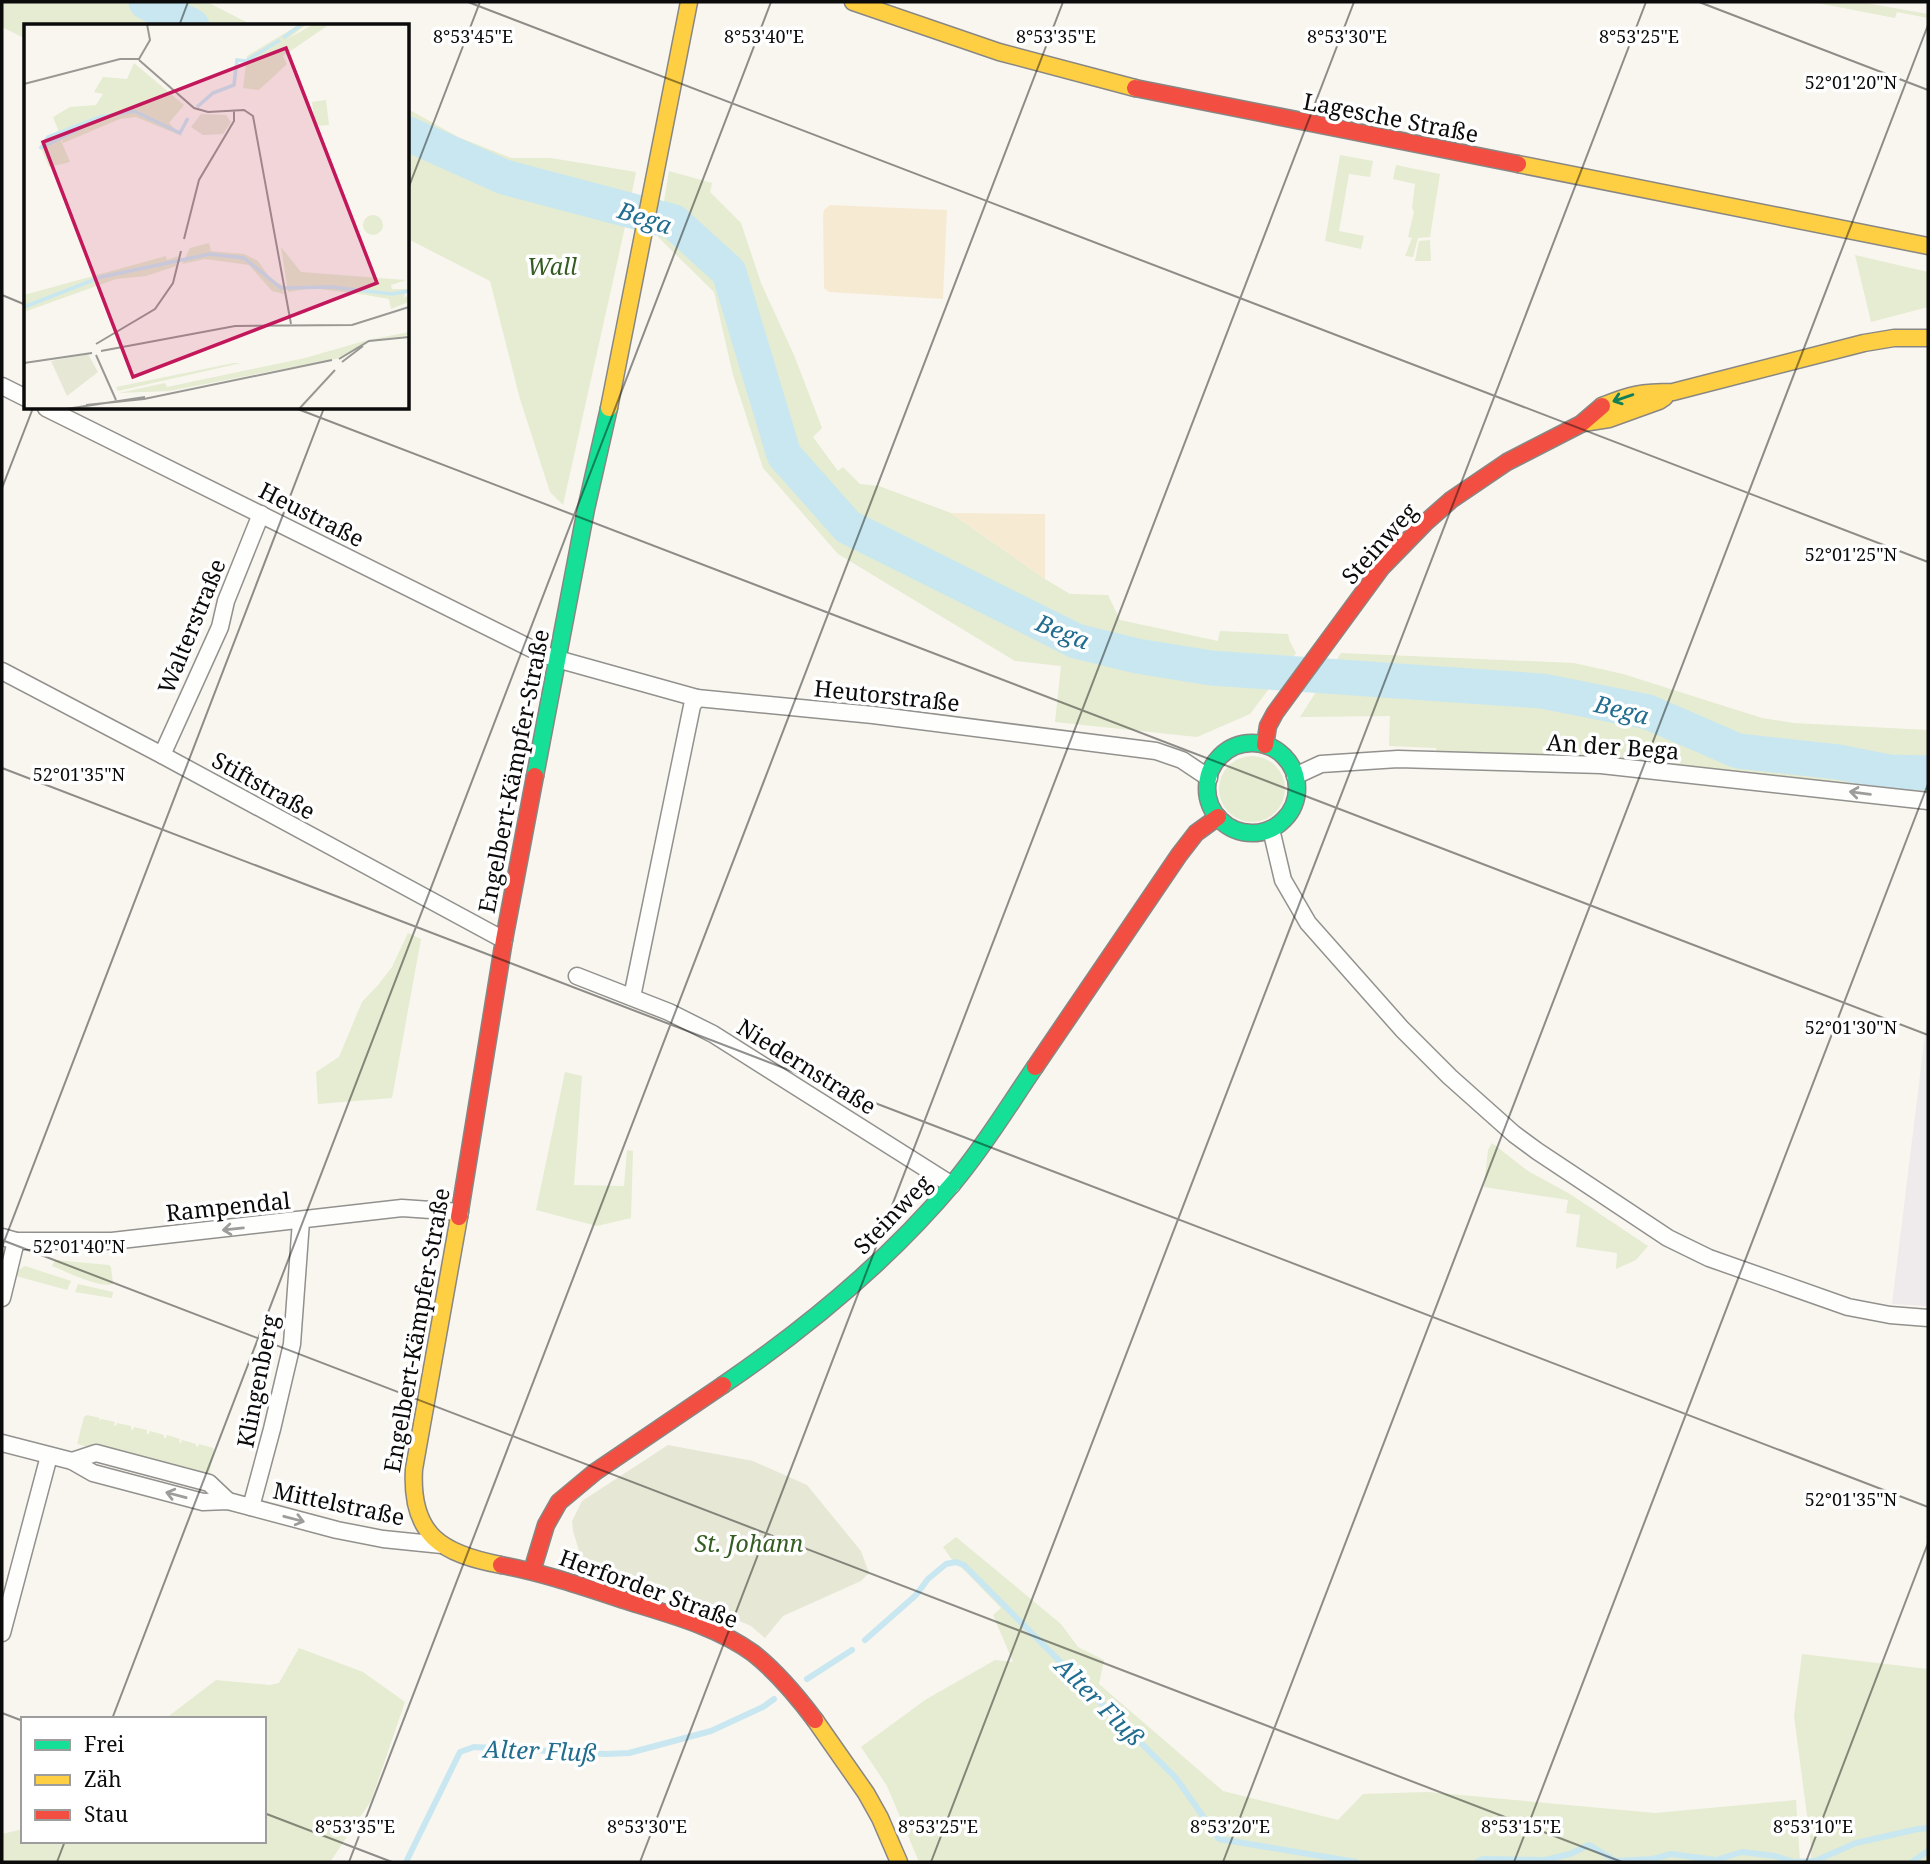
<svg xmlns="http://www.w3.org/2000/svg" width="1930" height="1864" viewBox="0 0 1930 1864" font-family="'Noto Serif',serif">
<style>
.industrial{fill:#efeaec}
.green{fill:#e5ecd1}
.sand{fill:#f6ead3}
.cemetery{fill:#e6e8d5}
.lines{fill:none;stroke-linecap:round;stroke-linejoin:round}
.stream{stroke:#c9e7f0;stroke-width:6}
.river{stroke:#c9e7f0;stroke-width:35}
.street-casing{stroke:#92918e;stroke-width:19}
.fast-casing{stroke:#898784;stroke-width:19}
.slow-casing{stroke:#898784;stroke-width:19}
.jam-casing{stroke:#898784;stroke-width:19}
.street{stroke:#fefefd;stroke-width:16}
.fast{stroke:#16e098;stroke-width:16}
.slow{stroke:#ffcf43;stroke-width:16}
.jam{stroke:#f24e42;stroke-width:16}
.oneway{stroke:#118059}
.oneway2{stroke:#9d9d9c}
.ticks{fill:none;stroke:#0b0b0b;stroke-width:2;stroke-opacity:0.45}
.labels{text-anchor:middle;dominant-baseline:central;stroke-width:7;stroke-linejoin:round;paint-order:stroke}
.street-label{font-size:23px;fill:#0b0b0b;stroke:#fff}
.park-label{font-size:23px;font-style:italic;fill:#355c22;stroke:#fff}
.water-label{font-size:24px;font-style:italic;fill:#216d90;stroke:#fff}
.inset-river{fill:none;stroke:#c9e7f0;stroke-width:3.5}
.inset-road{fill:none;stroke:#9a9894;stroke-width:2}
.view{fill:#c2185b;fill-opacity:0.15;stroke:#c2185b;stroke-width:3.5}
.inset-edge{fill:none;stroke:#0b0b0b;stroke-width:3.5}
.ticks-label{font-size:18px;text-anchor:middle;fill:#0b0b0b;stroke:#fff;stroke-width:7;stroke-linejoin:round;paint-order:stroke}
</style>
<rect width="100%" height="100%" fill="#f9f6ef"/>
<!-- industrial -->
<path class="industrial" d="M 1928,1010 L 1928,1306 L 1892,1304 Z"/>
<!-- green -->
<g class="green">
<path d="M 2,2 L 207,2 L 254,26 L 26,26 L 26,39 L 2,27 Z"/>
<path d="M 1812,2 L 1860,2 L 1928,14 L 1928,18 L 1897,12 L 1895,18 Z"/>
<path d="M 408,109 L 458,137 L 511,158 L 551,158 L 636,172 L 627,218 L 563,505 L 550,492 L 520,399 L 490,281 L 408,239 Z"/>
<path d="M 1340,155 L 1373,161 L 1370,177 L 1349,174 L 1339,231 L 1364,236 L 1361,249 L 1325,241 Z"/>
<path d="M 1396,165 L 1440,174 L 1430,237 L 1418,238 L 1413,257 L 1405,256 L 1412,238 L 1408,237 L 1414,212 L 1412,208 L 1415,184 L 1393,179 Z"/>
<path d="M 669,171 L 712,183 L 710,192 L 741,223 L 761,283 L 794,355 L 822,428 L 813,437 L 838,471 L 843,467 L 860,484 L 879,486 L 951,513 L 1045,579 L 1070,594 L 1108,595 L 1120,620 L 1218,641 L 1220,631 L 1288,634 L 1290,642 L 1296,653 L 1250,714 L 1197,737 L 1055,722 L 1061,666 L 1015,661 L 838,554 L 763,468 L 733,375 L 714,292 L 658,237 Z"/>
<path d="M 1430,240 L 1431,261 L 1415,261 L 1419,241 Z"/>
<path d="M 1855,255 L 1928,272 L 1928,307 L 1871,322 Z"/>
<path d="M 1341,653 L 1574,663 L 1623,674 L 1762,718 L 1794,723 L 1928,730 L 1928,795 L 1437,754 L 1436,748 L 1389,746 L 1390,716 L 1300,717 Z"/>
<circle cx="1252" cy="789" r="33"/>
<path d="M 408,933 L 421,939 L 392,1098 L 318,1104 L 316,1072 L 339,1057 L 362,1002 L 379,984 L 392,967 Z"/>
<path d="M 565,1072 L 582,1076 L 574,1185 L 624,1186 L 627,1150 L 633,1151 L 631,1218 L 597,1226 L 536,1210 Z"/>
<path d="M 1492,1143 L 1528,1171 L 1570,1194 L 1648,1246 L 1636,1260 L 1616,1269 L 1617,1253 L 1576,1247 L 1580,1215 L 1566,1213 L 1568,1200 L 1484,1187 L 1488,1150 Z"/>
<path d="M 55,1260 L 109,1265 L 111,1267 L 113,1284 C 97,1288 68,1272 52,1266 Z"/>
<path d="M 25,1266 L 71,1281 L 67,1290 L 16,1276 L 18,1270 Z"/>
<path d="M 78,1284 L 113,1292 L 112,1298 L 75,1292 Z"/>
<path d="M 87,1415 L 100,1418 L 99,1421 L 102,1419 L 115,1422 L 114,1425 L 116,1426 L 117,1423 L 131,1426 L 131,1429 L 133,1430 L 134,1427 L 147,1430 L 147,1434 L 149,1434 L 150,1431 L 164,1435 L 164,1438 L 166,1438 L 167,1435 L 180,1439 L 179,1442 L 181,1443 L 182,1440 L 196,1444 L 196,1446 L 198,1447 L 199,1444 L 213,1448 L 214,1451 L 209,1474 L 203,1476 L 77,1444 L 84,1417 Z"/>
<path d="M 956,1537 L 1061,1624 L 1078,1647 L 1104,1660 L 1099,1684 L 1223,1791 L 1338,1820 L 1363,1794 L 1428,1792 L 1655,1813 L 1796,1800 L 1800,1862 L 919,1862 L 887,1786 L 861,1747 L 925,1700 L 995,1660 L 1013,1662 L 993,1615 L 1001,1608 L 961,1567 L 955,1564 L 943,1547 Z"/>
<path d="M 299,1648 L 363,1672 L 405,1702 L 371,1801 L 330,1862 L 2,1862 L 2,1834 L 23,1829 L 23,1841 L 264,1841 L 264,1719 L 165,1719 L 216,1680 L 270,1685 L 279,1683 Z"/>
<path d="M 1802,1654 L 1928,1669 L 1928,1862 L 1811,1862 L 1811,1846 L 1794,1716 Z"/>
</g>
<!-- sand -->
<g class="sand">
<path d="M 830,205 L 947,210 L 943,299 L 829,292 L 824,288 L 823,215 L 824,210 Z"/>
<path d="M 951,513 L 1045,514 L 1045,579 Z"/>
</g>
<!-- cemetery -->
<path class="cemetery" d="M 668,1445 L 753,1461 L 807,1485 L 861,1551 L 869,1573 L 861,1581 L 783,1616 L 765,1638 L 751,1626 L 635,1576 L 592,1565 L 580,1554 L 573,1531 L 572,1521 L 582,1501 Z"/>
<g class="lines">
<!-- stream -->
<g class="stream">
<path d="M 865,1640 L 916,1595 L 928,1579 L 946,1564 L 956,1562 L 964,1565 L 1176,1778 L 1219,1839 L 1356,1862"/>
<path d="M 807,1679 L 852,1650"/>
<path d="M 406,1862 L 460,1752 L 474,1747 L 606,1754 L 629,1753 L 711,1731 L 763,1707 L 774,1699"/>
<path d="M 1477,1862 L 1483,1859 L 1545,1860 L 1570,1854 L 1589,1845 L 1616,1861 L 1653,1859 L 1671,1854 L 1716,1860 L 1742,1852 L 1775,1856 L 1794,1862 L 1815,1861 L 1856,1843 L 1918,1829 L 1928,1828"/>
<path d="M 1912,1862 L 1928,1851"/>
</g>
<!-- river -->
<g class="river">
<path d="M 146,2 L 192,26"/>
<path d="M 408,134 L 504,177 L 674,222 L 729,272 L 784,455 L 848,527 L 1076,641 L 1137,656 L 1211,668 L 1542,691 L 1648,712 L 1738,751 L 1838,762 L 1889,772 L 1928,773"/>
</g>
<!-- street casing -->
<g class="street-casing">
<g id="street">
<path d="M 2,386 L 26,398"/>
<path d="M 46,408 L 540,653 L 557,659 L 697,698 L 873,715 L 1156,751 L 1182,760 L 1209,778"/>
<path d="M 2,671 L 162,755 L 504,940"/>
<path d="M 162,755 L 220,627 L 226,601 L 261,514"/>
<path d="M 1295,776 L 1321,764 L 1398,759 L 1601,765 L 1928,801"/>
<path d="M 1271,829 L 1283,880 L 1308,923 L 1402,1029 L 1450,1077 L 1514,1134 L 1537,1151 L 1668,1238 L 1709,1258 L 1848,1307 L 1890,1315 L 1928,1318"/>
<path d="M 577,976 L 669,1012 L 713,1034 L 952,1185"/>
<path d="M 632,997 L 692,706 L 697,698"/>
<path d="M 2,1237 L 16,1241 L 112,1241 L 402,1208 L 460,1212"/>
<path d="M 2,1298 L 16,1241"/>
<path d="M 2,1443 L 72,1461 L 93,1473 L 203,1502 L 228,1501 L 337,1530 L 383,1539 L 442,1545"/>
<path d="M 72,1461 L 96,1453 L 209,1483 L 228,1501"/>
<path d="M 251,1507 L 272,1429 L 292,1344 L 301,1221"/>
<path d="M 2,1633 L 49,1456"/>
</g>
</g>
<!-- fast casing -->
<g class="fast-casing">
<g id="fast">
<circle cx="1252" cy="788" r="45"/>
<path d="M 535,776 L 586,509 L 609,408"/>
<path d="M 723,1385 C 808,1327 889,1260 955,1181 C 985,1145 1009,1105 1035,1067"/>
</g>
</g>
<!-- slow casing -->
<g class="slow-casing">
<g id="slow">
<path d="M 853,2 L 999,52 L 1135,88"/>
<path d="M 1518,164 L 1928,246"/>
<path d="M 1602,406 C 1631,394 1642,392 1673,392 L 1864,343 L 1894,338 L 1928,338"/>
<path d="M 609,408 L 689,2"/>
<path d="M 1583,423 L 1609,419 L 1659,401 L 1665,397"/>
<path d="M 459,1217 L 414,1469 C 410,1535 442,1554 501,1565"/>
<path d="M 815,1720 L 866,1793 L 880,1818 L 899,1862"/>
</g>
</g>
<!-- jam casing -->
<g class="jam-casing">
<g id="jam">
<path d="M 1135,88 L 1518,164"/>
<path d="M 1265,745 L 1268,726 L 1275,713 L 1382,567 L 1425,523 L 1451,500 L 1507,462 L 1581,424 L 1602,406"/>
<path d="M 1035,1067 L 1179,855 L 1196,833 L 1218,817"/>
<path d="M 459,1217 L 504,940 L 535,776"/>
<path d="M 501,1565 C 545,1573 587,1588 630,1602 C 672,1615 717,1627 753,1653 C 777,1672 797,1696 815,1720"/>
<path d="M 532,1571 L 546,1525 L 559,1502 L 595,1472 L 723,1385"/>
</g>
</g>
<!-- street -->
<use href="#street" class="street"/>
<!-- fast -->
<use href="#fast" class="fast"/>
<!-- slow -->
<use href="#slow" class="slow"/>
<!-- jam -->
<use href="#jam" class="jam"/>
</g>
<!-- one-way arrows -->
<defs><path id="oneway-shaft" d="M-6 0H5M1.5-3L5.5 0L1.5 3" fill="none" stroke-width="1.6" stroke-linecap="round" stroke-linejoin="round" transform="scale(1.75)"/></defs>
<use class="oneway" href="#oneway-shaft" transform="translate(1623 398) rotate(161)"/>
<g class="oneway2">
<use href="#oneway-shaft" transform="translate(1860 793) rotate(-173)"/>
<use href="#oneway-shaft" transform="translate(233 1229) rotate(174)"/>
<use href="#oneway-shaft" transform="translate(176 1495) rotate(-165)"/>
<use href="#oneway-shaft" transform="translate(294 1519) rotate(15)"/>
</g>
<!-- ticks -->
<path class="ticks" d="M 468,2 L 1928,562M 1699,2 L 1928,90M 179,26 L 188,2M 408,189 L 480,2M 2,295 L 26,305M 295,408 L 1928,1035M 2,488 L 33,408M 2,768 L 1928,1507M 2,1240 L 1622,1862M 2,1247 L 324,408M 2,1713 L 23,1721M 112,1719 L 771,2M 264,1813 L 392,1862M 57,1862 L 65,1841M 349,1862 L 1063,2M 640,1862 L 1354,2M 931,1862 L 1646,2M 1223,1862 L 1928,25M 1514,1862 L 1928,784M 1806,1862 L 1928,1543"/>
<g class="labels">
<!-- street labels -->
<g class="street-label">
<text transform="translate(1391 117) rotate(11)">Lagesche Straße</text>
<text transform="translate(312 514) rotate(27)">Heustraße</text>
<text transform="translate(1379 543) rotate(-48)">Steinweg</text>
<text transform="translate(191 626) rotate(-68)">Walterstraße</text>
<text transform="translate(887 695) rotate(6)">Heutorstraße</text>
<text transform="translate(1613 746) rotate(4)">An der Bega</text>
<text transform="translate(513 771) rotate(-79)">Engelbert-Kämpfer-Straße</text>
<text transform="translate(264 785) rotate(29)">Stiftstraße</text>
<text transform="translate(807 1066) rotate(32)">Niedernstraße</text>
<text transform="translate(228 1206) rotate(-6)">Rampendal</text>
<text transform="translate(892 1214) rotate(-46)">Steinweg</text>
<text transform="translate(416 1330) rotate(-80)">Engelbert-Kämpfer-Straße</text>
<text transform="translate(257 1381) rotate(-79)">Klingenberg</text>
<text transform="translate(339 1503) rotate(12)">Mittelstraße</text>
<text transform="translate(649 1588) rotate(20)">Herforder Straße</text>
</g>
<!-- park labels -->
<g class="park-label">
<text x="552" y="266">Wall</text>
<text x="749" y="1543">St. Johann</text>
</g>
<!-- water labels -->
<g class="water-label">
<text transform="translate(645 217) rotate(18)">Bega</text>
<text transform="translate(1063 631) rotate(22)">Bega</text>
<text transform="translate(1622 709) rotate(14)">Bega</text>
<text transform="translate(1100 1701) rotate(45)">Alter Fluß</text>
<text transform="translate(540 1750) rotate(2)">Alter Fluß</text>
</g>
</g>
<!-- overview -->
<g transform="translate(24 24)">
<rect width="385" height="385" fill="#f9f6ef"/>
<path d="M 276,0 L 283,0 L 265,14 L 290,0 L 306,0 L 259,32 L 263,40 L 235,66 L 219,64 L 223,32 ZM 110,39 L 160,81 L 145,99 L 158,112 L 112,93 L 96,95 L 39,119 L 29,93 L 46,83 L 72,81 L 79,70 L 70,68 L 79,53 L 103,55 ZM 302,76 L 305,101 L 291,102 L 288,78 ZM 33,107 L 46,138 L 25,143 L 16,122 ZM339 201a10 10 0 1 1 20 0a10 10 0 1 1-20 0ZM 185,219 L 187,227 L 220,230 L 234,237 L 248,257 L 258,261 L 260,270 L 248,267 L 225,241 L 181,235 L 158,240 L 166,224 ZM 257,223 L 277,248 L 382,256 L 367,261 L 368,265 L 384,265 L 379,274 L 383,272 L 384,278 L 367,285 L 365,275 L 342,271 L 288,264 L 264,268 ZM 142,232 L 143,236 L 154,232 L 152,242 L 122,252 L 92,255 L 0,288 L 0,271 ZM 385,308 L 385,311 L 342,318 L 316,334 L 145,367 L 95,369 L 141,359 L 143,363 L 281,334 L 340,317 ZM 210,339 L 217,339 L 94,367 L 92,363 Z" fill="#e5ecd1"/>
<path d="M 177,90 L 202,91 L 207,98 L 199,110 L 179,111 L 167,103 ZM 64,330 L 74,348 L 43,372 L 27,337 Z" fill="#e6e8d5"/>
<path class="inset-river" d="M 259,14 L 278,0M 173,83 L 189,69 L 210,61 L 213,36 L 222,37 L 256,16M 17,124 L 79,93M 16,125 L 24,113 L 76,93 L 110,87 L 156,109 L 164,94M 0,283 L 77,253 L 186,230 L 220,234 L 257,264 L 307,263 L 368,270 L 385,267"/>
<path class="inset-road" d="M 115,36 L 170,84 L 184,88 L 220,86 L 229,92 L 267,300M 0,60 L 96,35 L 115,35 L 126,16 L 123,0M 160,215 L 175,156 L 210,97 L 210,87M 72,320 L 131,285 L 149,259 L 157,227M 77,327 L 211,302 L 328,301 L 385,283M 72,331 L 92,376M 315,335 L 345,317 L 385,313M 318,338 L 339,322M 0,339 L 68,329M 62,381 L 120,375 L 308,336M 42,385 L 121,373M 275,385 L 311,346"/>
<path class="view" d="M 262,24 L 353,259 L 109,353 L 19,118 Z"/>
<rect width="385" height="385" class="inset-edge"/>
</g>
<g class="ticks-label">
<text x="473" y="43">8°53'45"E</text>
<text x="764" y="43">8°53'40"E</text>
<text x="1056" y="43">8°53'35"E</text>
<text x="1347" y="43">8°53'30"E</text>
<text x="1639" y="43">8°53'25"E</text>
<text x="1851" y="89">52°01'20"N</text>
<text x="1851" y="561">52°01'25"N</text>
<text x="79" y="781">52°01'35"N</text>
<text x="1851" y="1034">52°01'30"N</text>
<text x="79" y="1253">52°01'40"N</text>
<text x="1851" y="1506">52°01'35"N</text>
<text x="355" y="1833">8°53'35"E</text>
<text x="647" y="1833">8°53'30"E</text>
<text x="938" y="1833">8°53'25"E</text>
<text x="1230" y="1833">8°53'20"E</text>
<text x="1521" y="1833">8°53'15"E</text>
<text x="1813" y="1833">8°53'10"E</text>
</g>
<!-- border -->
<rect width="1930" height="1864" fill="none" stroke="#0b0b0b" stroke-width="7"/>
<!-- legend -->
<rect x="21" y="1717" width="245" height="126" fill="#ffffff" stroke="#9d9d9d" stroke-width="2"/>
<rect x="35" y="1740" width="35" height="10" fill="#16e098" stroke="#9d9d9d" stroke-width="2"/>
<text x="84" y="1752" font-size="21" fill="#0b0b0b">Frei</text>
<rect x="35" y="1775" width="35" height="10" fill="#ffcf43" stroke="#9d9d9d" stroke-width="2"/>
<text x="84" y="1787" font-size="21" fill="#0b0b0b">Zäh</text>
<rect x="35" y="1810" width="35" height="10" fill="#f24e42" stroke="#9d9d9d" stroke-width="2"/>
<text x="84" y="1822" font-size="21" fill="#0b0b0b">Stau</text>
</svg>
